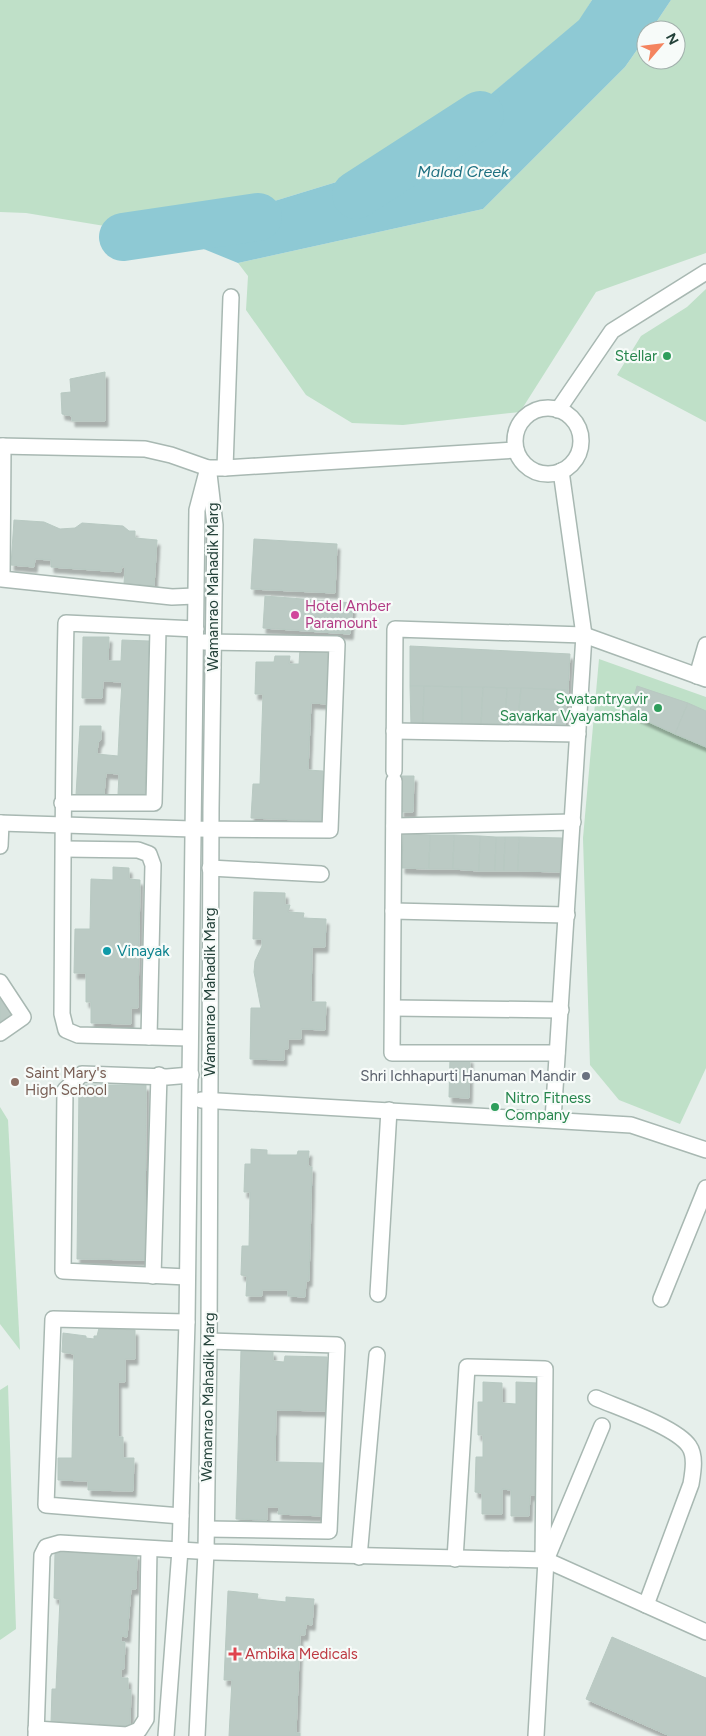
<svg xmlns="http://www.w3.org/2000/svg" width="706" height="1736" viewBox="0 0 706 1736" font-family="Figtree,sans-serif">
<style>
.green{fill:#bfe0c8}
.water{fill:#8ec9d4}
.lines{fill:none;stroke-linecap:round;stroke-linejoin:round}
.river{stroke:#8ec9d4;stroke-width:48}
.building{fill:#bbcac4;stroke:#b8c9c2;filter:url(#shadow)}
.minor-casing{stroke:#a8b8b2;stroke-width:18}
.minor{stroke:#fff;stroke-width:15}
.leisure-dot{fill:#2e9e5b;stroke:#f7fbf9;stroke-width:2}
.hotel-dot{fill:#d1479c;stroke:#f7fbf9;stroke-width:2}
.culture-dot{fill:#0f9aa8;stroke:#f7fbf9;stroke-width:2}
.worship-dot{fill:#6b7280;stroke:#f7fbf9;stroke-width:2}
.education-dot{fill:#8d6e63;stroke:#f7fbf9;stroke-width:2}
.health-dot{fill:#e0444e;stroke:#f7fbf9;stroke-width:2}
.labels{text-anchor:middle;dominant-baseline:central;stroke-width:4.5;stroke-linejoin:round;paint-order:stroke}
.leisure-label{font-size:15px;fill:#27864d;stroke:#f7fbf9;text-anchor:end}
.street-label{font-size:15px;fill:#24423a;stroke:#f7fbf9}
.hotel-label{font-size:15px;fill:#b23c85;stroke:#f7fbf9;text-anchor:start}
.culture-label{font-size:15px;fill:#0d838f;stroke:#f7fbf9;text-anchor:start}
.education-label{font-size:15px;fill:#785e54;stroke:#f7fbf9;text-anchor:start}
.worship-label{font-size:15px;fill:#5b616d;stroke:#f7fbf9;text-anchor:end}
.health-label{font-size:15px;fill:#be3a42;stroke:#f7fbf9;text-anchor:start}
.water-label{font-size:16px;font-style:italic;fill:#1c6f80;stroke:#f7fbf9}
</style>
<defs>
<filter id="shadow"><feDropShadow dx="3" dy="5.5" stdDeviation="1" flood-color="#0004"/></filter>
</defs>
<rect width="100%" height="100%" fill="#e6efeb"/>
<!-- green -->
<g class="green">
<path d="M 0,0 L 592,0 L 580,20 L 415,158 L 167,234 L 147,233 L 26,213 L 0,212 Z"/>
<path d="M 671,0 L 706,0 L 706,253 L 596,292 L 520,412 L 403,425 L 352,423 L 306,395 L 246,310 L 248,276 L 238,263 L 483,209 L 625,67 L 646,37 L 646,60 L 676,60 L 676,30 L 651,30 Z"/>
<path d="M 706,289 L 706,422 L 617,375 L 641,336 L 687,307 Z"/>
<path d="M 599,659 L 706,697 L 706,1068 L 680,1124 L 619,1100 L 590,1065 L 583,838 Z"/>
<path d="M 0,1107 L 8,1120 L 20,1350 L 0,1324 Z"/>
<path d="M 8,1385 L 16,1629 L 0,1640 L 0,1390 Z"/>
</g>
<!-- water -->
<path class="water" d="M 592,0 L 671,0 L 651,30 L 646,30 L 646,37 L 625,67 L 483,209 L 238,263 L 167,234 L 415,158 L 579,20 Z"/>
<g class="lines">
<!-- river -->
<g class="river">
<path d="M 356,195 L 480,115"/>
<path d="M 123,237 L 258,217"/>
</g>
</g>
<!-- building -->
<g class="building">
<path d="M 105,372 L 105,421 L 72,421 L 72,416 L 62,414 L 61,393 L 71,392 L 70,379 Z"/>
<path d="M 14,520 L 44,522 L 60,529 L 75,528 L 82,523 L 123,526 L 129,531 L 135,531 L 135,538 L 157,540 L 154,586 L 124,584 L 125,568 L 122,566 L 121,572 L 51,567 L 51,560 L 35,559 L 34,567 L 11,565 Z"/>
<path d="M 254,539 L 337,544 L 335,593 L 251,589 Z"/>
<path d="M 265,596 L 353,603 L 350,634 L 263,628 Z"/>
<path d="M 83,637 L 109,637 L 108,661 L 121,661 L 122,640 L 149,641 L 145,794 L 118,794 L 119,774 L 106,773 L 104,794 L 76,795 L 80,726 L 101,726 L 101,739 L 98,743 L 97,754 L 118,756 L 120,715 L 122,682 L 103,681 L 102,698 L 82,698 Z"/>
<path d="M 410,646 L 570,654 L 568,690 L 410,686 Z"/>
<path d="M 300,649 L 331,650 L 329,704 L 311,703 L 308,770 L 323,771 L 322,821 L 251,818 L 253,784 L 260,784 L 263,694 L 255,694 L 256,662 L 274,662 L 275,656 L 290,656 L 289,664 L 299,664 Z"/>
<path d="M 410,686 L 424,686 L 423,726 L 411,726 Z"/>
<path d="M 424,686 L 462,687 L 462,727 L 423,726 Z"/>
<path d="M 637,686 L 688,703 L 675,734 L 629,713 Z"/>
<path d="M 462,687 L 483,687 L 481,727 L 462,727 Z"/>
<path d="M 483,687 L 507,688 L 505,728 L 481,727 Z"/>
<path d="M 507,688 L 521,688 L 517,728 L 505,728 Z"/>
<path d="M 521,688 L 568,690 L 566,711 L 519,711 Z"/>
<path d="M 688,703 L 706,711 L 706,747 L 675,734 Z"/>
<path d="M 519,711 L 566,711 L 565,729 L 517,728 Z"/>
<path d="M 401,776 L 414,776 L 413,812 L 401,812 Z"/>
<path d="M 403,834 L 430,835 L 429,869 L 402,868 Z"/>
<path d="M 430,835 L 454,835 L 453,869 L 429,869 Z"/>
<path d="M 454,835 L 480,836 L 479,871 L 453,869 Z"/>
<path d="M 480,836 L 496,837 L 495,871 L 479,871 Z"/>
<path d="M 496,837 L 505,837 L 504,871 L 495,871 Z"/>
<path d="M 505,837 L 519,837 L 518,871 L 504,871 Z"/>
<path d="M 519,837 L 563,838 L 563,872 L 518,871 Z"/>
<path d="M 113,867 L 129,868 L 129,879 L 140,880 L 138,1008 L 131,1008 L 131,1024 L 91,1023 L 91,1002 L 86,1002 L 86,973 L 74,973 L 75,929 L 90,929 L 91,879 L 113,880 Z"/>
<path d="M 254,892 L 285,893 L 285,905 L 290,905 L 288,912 L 304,913 L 303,918 L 326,919 L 325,947 L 312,947 L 311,1002 L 326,1002 L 325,1030 L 301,1029 L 301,1039 L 288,1039 L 288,1049 L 284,1049 L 284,1060 L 250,1059 L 251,1008 L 261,1008 L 254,972 L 255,961 L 262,946 L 262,939 L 253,939 Z"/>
<path d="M 0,996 L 13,1015 L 0,1024 Z"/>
<path d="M 450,1057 L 470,1058 L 469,1098 L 449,1097 Z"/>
<path d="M 79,1085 L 146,1085 L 145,1260 L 77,1259 Z"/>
<path d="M 251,1149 L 267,1150 L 267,1155 L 297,1155 L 298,1151 L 309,1151 L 308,1166 L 312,1167 L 309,1281 L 306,1281 L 305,1297 L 288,1296 L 288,1290 L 262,1290 L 262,1296 L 246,1296 L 247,1276 L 241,1275 L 242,1246 L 249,1246 L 250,1192 L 244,1192 L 245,1164 L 251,1164 Z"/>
<path d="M 99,1328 L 135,1330 L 135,1359 L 125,1359 L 125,1382 L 118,1382 L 118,1437 L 123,1437 L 123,1458 L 134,1458 L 133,1491 L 88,1490 L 88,1481 L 58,1480 L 58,1458 L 72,1458 L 74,1354 L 62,1352 L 63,1333 L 86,1336 L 86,1338 L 94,1339 L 94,1336 L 97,1336 Z"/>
<path d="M 241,1350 L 273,1351 L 273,1361 L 284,1362 L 285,1356 L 327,1357 L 326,1411 L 276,1410 L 275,1462 L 324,1463 L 322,1516 L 278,1514 L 279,1507 L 267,1507 L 267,1520 L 236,1519 Z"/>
<path d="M 483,1382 L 502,1383 L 502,1403 L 516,1404 L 516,1382 L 538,1383 L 539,1495 L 530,1495 L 529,1516 L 511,1516 L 511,1490 L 502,1489 L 502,1514 L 482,1514 L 482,1493 L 475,1492 L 476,1457 L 483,1457 L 483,1435 L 478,1435 L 478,1402 L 483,1402 Z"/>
<path d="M 55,1552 L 137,1554 L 136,1589 L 131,1589 L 127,1637 L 121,1636 L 121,1642 L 125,1642 L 124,1669 L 121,1669 L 121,1678 L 128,1678 L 128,1689 L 131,1690 L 130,1726 L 101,1725 L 100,1723 L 51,1723 L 52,1689 L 56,1689 L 60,1599 L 54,1598 Z"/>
<path d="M 228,1591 L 258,1594 L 257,1599 L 286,1602 L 286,1597 L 314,1599 L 312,1625 L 306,1624 L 305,1635 L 300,1635 L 296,1733 L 300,1733 L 300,1736 L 229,1736 L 232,1680 L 224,1680 Z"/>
<path d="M 612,1637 L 706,1678 L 706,1736 L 670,1736 L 586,1699 Z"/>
</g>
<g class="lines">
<!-- minor casing -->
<g class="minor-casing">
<g id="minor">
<circle cx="548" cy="441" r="33"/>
<path d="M 558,410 L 612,331 L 706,272"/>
<path d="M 0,446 L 145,449 L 171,455 L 208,468 L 225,468 L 516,450"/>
<path d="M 3,446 L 2,579 L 172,597 L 195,596"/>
<path d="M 225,468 L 231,297"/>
<path d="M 697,676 L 706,645"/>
<path d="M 394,731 L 578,734"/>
<path d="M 394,771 L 395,629 L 584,635 L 706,679"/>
<path d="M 394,781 L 392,1053 L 557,1053"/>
<path d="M 62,803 L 154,803 L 158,629"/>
<path d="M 0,823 L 192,829 L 330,830 L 337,644 L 204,642"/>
<path d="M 394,826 L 573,822"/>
<path d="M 0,846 L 1,823"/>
<path d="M 64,849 L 138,850 L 149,854 L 153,865 L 149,1037"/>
<path d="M 210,868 L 321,874"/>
<path d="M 393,911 L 567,915"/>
<path d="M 0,982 L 23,1017 L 0,1033"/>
<path d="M 393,1008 L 561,1010"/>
<path d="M 189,1038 L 78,1035 L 66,1030 L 62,1014 C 63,884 63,754 66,623 L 196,629"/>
<path d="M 201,1100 L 631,1125 L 706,1150"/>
<path d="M 553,1120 L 584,635 L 561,471"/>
<path d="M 153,1276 L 159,1075"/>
<path d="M 187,1277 L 63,1271 L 65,1090 L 82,1074 L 167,1077 L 191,1075"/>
<path d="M 378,1294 L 389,1110"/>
<path d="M 661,1299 L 706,1188"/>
<path d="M 596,1398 C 619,1408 676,1427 689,1446 C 696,1456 693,1472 691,1484 L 646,1605"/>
<path d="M 181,1516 L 46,1505 L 53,1319 L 187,1322"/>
<path d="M 207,1529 L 329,1531 L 337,1345 L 209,1341"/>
<path d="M 359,1557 L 377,1355"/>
<path d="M 455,1559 L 467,1367 L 545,1369 L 543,1560"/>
<path d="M 36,1729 L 127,1735 L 139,1730 L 146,1719 L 149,1549"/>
<path d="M 36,1736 L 42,1555 L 46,1547 L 60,1543 L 214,1552 L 546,1560 L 706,1632"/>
<path d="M 166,1736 L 180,1550 L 187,1322 L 197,510 L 208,468"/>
<path d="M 197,1736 L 206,1552 L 209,1341 L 211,809 L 215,525 L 209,474"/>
<path d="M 536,1736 L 546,1560 L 602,1426"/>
</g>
</g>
<!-- minor -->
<use href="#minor" class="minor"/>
</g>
<!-- markers -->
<g class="leisure-dot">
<circle cx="667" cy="356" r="5"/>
<circle cx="658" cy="708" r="5"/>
<circle cx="495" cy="1107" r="5"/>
</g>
<circle class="hotel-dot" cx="295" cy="615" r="5"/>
<circle class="culture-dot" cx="107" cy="951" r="5"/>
<circle class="worship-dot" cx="586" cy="1076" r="5"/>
<circle class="education-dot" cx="15" cy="1082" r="5"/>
<path class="health-dot" d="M232.5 1646.5h5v5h5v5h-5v5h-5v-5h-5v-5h5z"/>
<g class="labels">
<!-- leisure labels -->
<g class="leisure-label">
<text x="657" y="356">Stellar</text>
<text x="648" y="699">Swatantryavir<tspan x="648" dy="17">Savarkar Vyayamshala</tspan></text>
<text x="505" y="1098" text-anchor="start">Nitro Fitness<tspan x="505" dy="17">Company</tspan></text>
</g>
<!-- street labels -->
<g class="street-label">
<text transform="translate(213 587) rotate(-90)">Wamanrao Mahadik Marg</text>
<text transform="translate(210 992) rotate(-90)">Wamanrao Mahadik Marg</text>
<text transform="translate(208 1397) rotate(-89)">Wamanrao Mahadik Marg</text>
</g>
<!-- hotel labels -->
<g class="hotel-label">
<text x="305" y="606">Hotel Amber<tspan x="305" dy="17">Paramount</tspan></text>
</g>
<!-- culture labels -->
<g class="culture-label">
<text x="117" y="951">Vinayak</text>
</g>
<!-- education labels -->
<g class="education-label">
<text x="25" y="1073">Saint Mary's<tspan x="25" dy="17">High School</tspan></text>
</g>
<!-- worship labels -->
<g class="worship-label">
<text x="576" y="1076">Shri Ichhapurti Hanuman Mandir</text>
</g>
<!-- health labels -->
<g class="health-label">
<text x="245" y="1654">Ambika Medicals</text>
</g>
<!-- water labels -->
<g class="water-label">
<text x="463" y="171">Malad Creek</text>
</g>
</g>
<!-- north arrow -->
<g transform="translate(661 45) rotate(62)"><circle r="24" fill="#f7fbf9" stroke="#a3b1ad"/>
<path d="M0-4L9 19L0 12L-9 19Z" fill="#f4845f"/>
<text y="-8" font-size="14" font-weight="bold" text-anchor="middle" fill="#24423a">N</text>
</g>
</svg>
